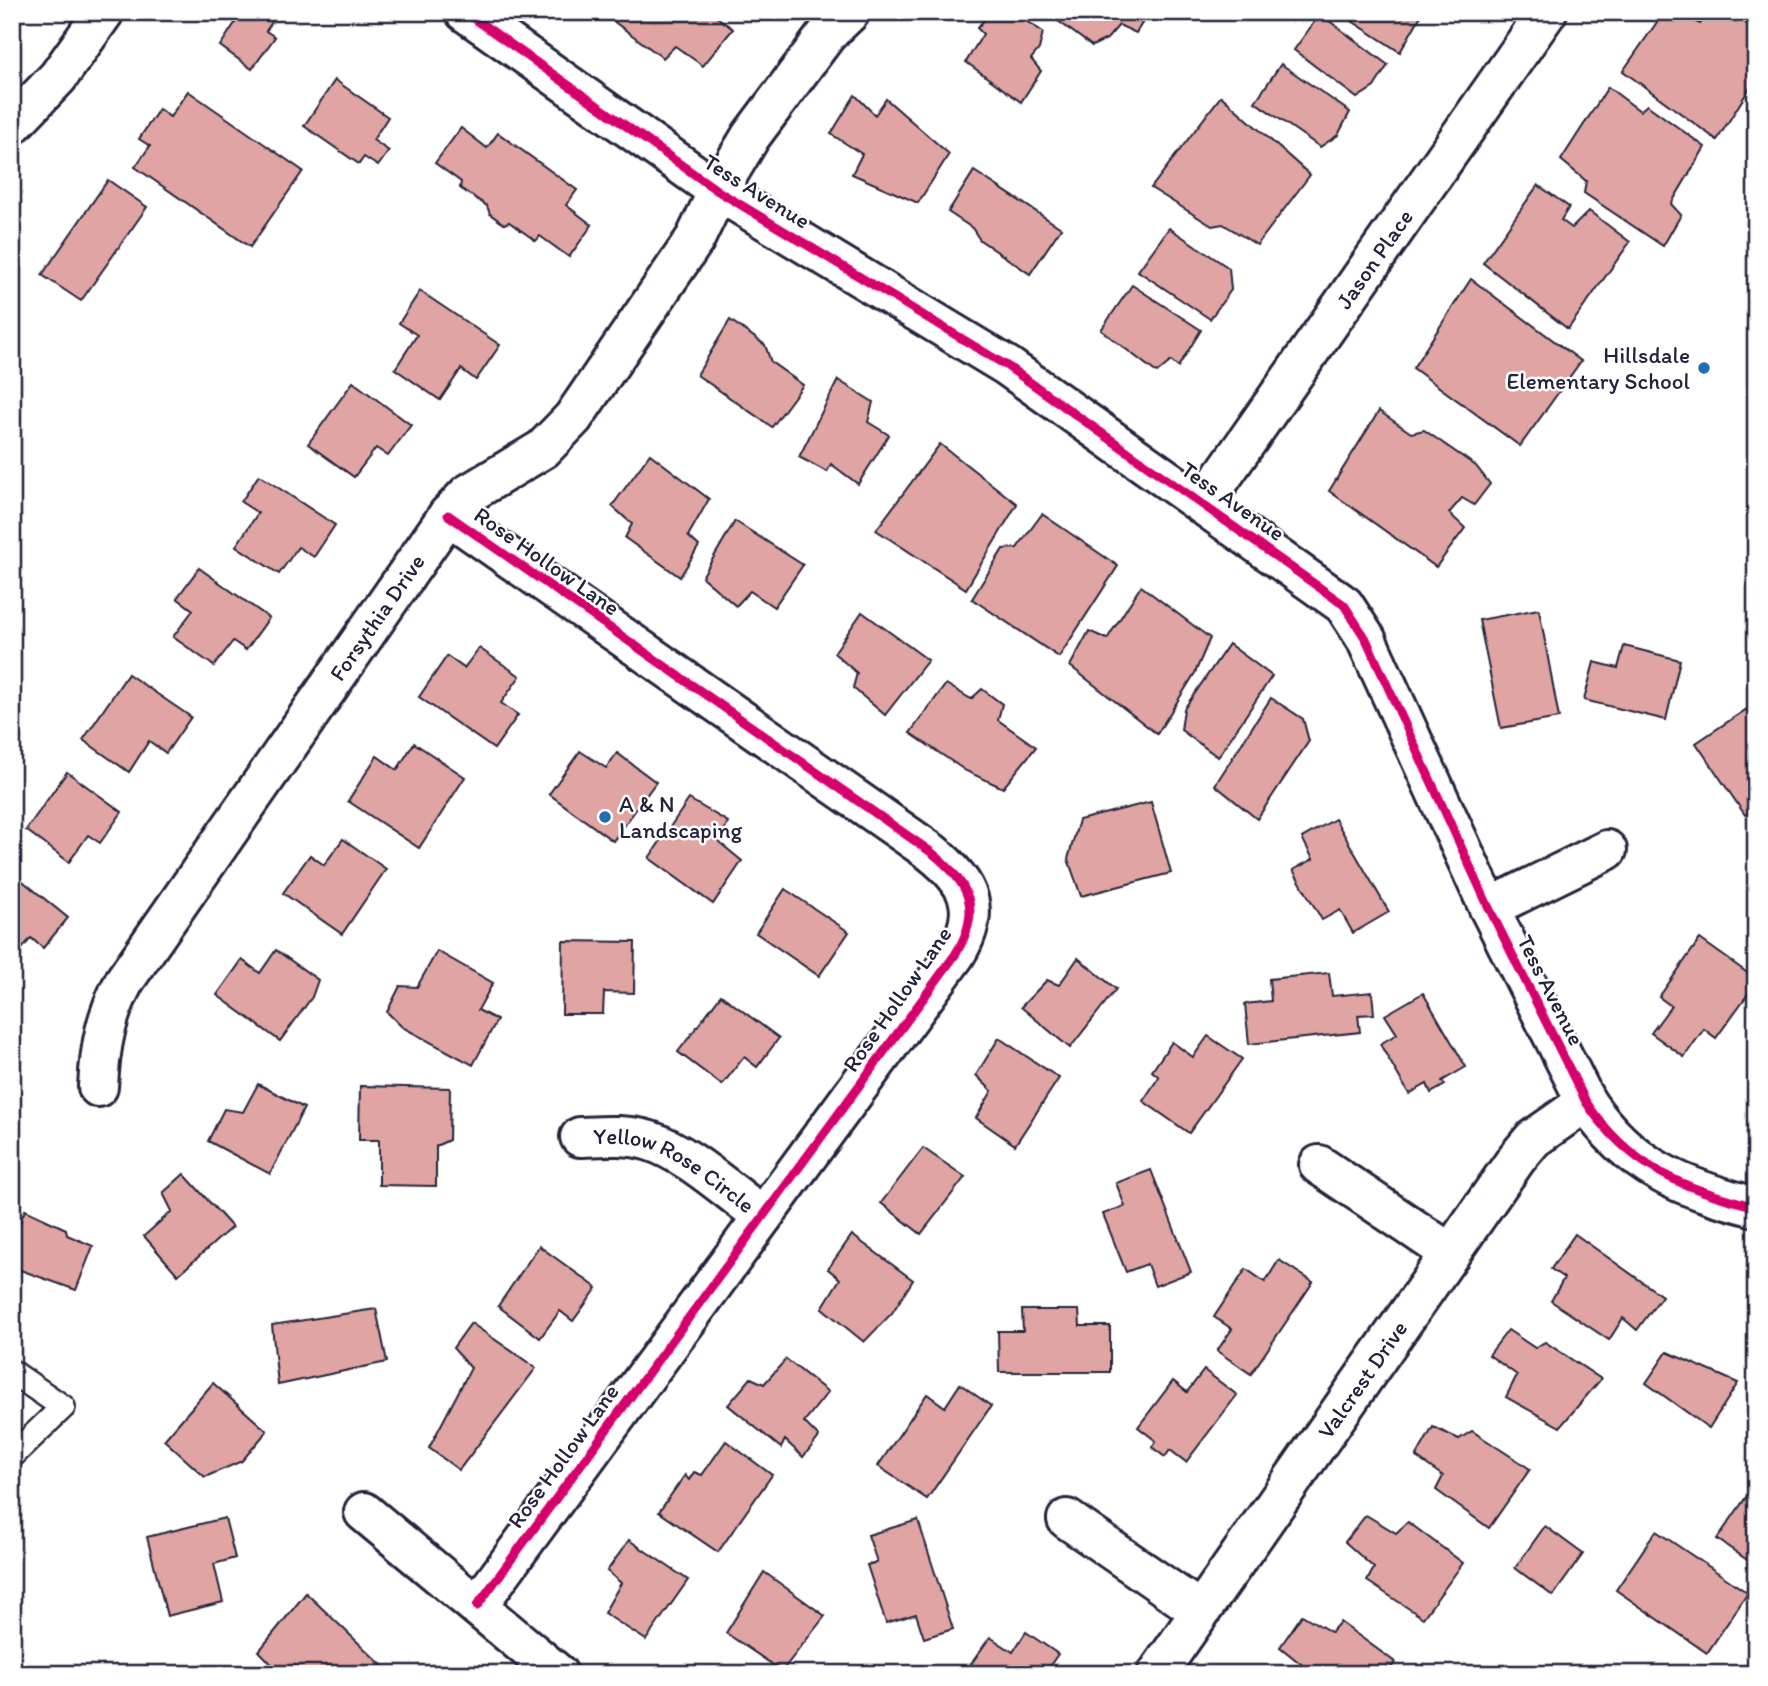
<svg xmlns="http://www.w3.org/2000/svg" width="1768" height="1686" viewBox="0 0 1768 1686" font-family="Itim,sans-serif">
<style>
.building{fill:#e0a5a3;stroke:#22223b;stroke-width:2}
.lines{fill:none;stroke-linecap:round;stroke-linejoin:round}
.service-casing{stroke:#22223b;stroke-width:28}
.minor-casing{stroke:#22223b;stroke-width:44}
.service{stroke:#fff;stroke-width:23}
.minor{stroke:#fff;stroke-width:38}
.cycleway-casing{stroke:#fff;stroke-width:13}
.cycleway{stroke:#d6006c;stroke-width:9}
.poi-dot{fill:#1f6fb2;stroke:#fff;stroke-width:2.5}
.labels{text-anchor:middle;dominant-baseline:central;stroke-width:5;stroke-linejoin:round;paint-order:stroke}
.street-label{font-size:23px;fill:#22223b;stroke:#fff}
.poi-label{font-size:23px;fill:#22223b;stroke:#fff;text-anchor:end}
</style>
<rect width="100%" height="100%" fill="#fff"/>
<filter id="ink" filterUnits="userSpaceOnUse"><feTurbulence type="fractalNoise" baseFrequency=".0143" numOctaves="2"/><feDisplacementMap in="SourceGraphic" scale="14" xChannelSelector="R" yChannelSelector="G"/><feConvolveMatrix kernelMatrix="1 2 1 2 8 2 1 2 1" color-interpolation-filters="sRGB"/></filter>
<g filter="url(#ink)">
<!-- building -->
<g class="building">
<path d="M 226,12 L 279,12 L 266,31 L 275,37 L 252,69 L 220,46 L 237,20 Z"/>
<path d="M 601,12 L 710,12 L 733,29 L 703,66 L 675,46 L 663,58 Z"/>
<path d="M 991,12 L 1012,12 L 1043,32 L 1039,49 L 1031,59 L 1041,71 L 1021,102 L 966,62 L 983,34 L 977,28 Z"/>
<path d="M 1046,12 L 1149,12 L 1136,33 L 1119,25 L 1107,39 L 1092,46 Z"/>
<path d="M 1338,12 L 1423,12 L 1400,52 Z"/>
<path d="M 1664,12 L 1675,12 L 1700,24 L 1710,12 L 1732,12 L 1756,31 L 1756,78 L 1717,140 L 1623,71 Z"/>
<path d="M 1320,14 L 1388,65 L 1374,87 L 1357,98 L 1294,50 Z"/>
<path d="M 1281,64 L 1350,112 L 1338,135 L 1320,147 L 1255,102 Z"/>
<path d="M 335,80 L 388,117 L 373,140 L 389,151 L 378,166 L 364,157 L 359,164 L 304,126 Z"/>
<path d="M 1608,87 L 1640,111 L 1647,105 L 1705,147 L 1671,204 L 1681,215 L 1663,246 L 1584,193 L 1586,181 L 1561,160 Z"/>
<path d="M 188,91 L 303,171 L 250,247 L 135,167 L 150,146 L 139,139 L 159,109 L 170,117 Z"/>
<path d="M 855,95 L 875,115 L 886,99 L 949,154 L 918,203 L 852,174 L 862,154 L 831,134 Z"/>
<path d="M 1221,96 L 1310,175 L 1257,245 L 1223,224 L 1212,226 L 1151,188 Z"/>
<path d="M 461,128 L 487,148 L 498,133 L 577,190 L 566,205 L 592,225 L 569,257 L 540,236 L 536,241 L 509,222 L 504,224 L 490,214 L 487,206 L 460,188 L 461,182 L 435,163 Z"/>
<path d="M 974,171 L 1061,228 L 1030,274 L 980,240 L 972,228 L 948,212 Z"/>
<path d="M 108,180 L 147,207 L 81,301 L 42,275 Z"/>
<path d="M 1538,185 L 1569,207 L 1561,220 L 1572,228 L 1589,211 L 1630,242 L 1568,329 L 1483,263 Z"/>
<path d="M 1169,228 L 1229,268 L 1231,290 L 1210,319 L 1138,271 Z"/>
<path d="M 1471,279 L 1581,361 L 1520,446 L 1413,368 Z"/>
<path d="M 1132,285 L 1201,330 L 1178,367 L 1171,361 L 1157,373 L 1101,330 Z"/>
<path d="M 420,291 L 500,345 L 476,380 L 461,369 L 440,400 L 395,369 L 417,335 L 399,323 Z"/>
<path d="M 730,320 L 765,345 L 771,362 L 803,385 L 772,427 L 697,375 Z"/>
<path d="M 838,380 L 873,402 L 868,422 L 889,435 L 858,484 L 831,464 L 827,472 L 799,457 Z"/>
<path d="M 353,382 L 411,425 L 388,456 L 376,448 L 354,477 L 308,444 Z"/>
<path d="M 1379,411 L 1411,433 L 1424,430 L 1476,466 L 1490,484 L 1474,505 L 1462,498 L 1449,513 L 1465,528 L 1436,567 L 1329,491 Z"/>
<path d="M 940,444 L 1017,504 L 966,589 L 876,530 Z"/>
<path d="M 650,454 L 709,499 L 688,536 L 699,546 L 680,577 L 625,538 L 632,524 L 612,506 Z"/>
<path d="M 259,475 L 335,525 L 314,557 L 298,547 L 279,574 L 236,546 L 258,513 L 241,502 Z"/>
<path d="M 1042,514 L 1118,566 L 1059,657 L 972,599 L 1003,549 L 1017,548 Z"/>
<path d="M 735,521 L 803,565 L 774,607 L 750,591 L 736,606 L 702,577 Z"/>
<path d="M 199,568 L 269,618 L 246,650 L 233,641 L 214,666 L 173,637 L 193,610 L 177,598 Z"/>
<path d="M 1141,586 L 1210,638 L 1195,673 L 1157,734 L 1070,666 L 1089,631 L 1107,639 Z"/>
<path d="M 1539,609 L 1559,718 L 1501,728 L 1479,620 Z"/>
<path d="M 862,612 L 928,660 L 885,715 L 853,688 L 857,673 L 834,653 Z"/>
<path d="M 1229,644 L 1272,676 L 1218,757 L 1181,730 L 1184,709 Z"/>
<path d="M 1624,646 L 1680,660 L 1666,720 L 1584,700 L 1594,662 L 1618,668 Z"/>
<path d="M 479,648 L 520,676 L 501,703 L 518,715 L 494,749 L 419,697 L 447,656 L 464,668 Z"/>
<path d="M 128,674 L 191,717 L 166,753 L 149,741 L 129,772 L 83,740 Z"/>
<path d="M 946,684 L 971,699 L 982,689 L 1002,704 L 998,720 L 1036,747 L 1003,788 L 966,771 L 910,733 Z"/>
<path d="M 1271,698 L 1303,719 L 1309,741 L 1257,819 L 1215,785 Z"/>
<path d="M 1750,707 L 1756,716 L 1756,808 L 1745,815 L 1696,743 Z"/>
<path d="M 414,743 L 465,777 L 419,848 L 348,801 L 377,756 L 397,770 Z"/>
<path d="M 580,751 L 606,768 L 617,753 L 656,782 L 613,841 L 549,794 Z"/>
<path d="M 67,772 L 122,812 L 100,843 L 88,835 L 69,862 L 26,830 Z"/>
<path d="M 689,799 L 728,822 L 719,842 L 742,861 L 713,904 L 649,858 Z"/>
<path d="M 1151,802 L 1171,873 L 1081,896 L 1068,859 L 1079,820 Z"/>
<path d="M 1335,819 L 1389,912 L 1353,933 L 1340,910 L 1322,920 L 1293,870 L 1313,859 L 1302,838 Z"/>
<path d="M 343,839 L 386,869 L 342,934 L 283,893 L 310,855 L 324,865 Z"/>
<path d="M 14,874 L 68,918 L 43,948 L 31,938 L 12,961 Z"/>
<path d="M 785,889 L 849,932 L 819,976 L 756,933 Z"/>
<path d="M 1700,939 L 1756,979 L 1756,983 L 1716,1038 L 1704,1029 L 1684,1057 L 1651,1033 L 1671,1006 L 1659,997 Z"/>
<path d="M 563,941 L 635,942 L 634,993 L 604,992 L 603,1014 L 562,1014 Z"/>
<path d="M 276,950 L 318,980 L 312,997 L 280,1041 L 217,995 L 242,960 L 260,973 Z"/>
<path d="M 437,951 L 493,983 L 478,1010 L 497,1020 L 473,1065 L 402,1027 L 387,1012 L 400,986 L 417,987 Z"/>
<path d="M 1078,958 L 1116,989 L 1070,1048 L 1021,1007 L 1047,980 L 1059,985 Z"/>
<path d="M 1329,973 L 1332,996 L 1372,992 L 1374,1014 L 1358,1015 L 1360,1032 L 1249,1044 L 1245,1004 L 1271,1001 L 1269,979 Z"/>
<path d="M 1423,993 L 1466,1067 L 1442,1081 L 1445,1085 L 1431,1093 L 1427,1084 L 1409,1094 L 1380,1044 L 1397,1034 L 1385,1015 Z"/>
<path d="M 721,995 L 779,1038 L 757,1067 L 744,1057 L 722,1085 L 678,1052 Z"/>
<path d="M 1208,1036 L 1242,1059 L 1189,1133 L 1143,1101 L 1159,1077 L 1152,1071 L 1172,1042 L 1193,1057 Z"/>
<path d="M 999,1038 L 1059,1078 L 1015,1145 L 976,1118 L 992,1091 L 976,1075 Z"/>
<path d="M 258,1084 L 304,1108 L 270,1174 L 208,1141 L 224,1109 L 243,1112 Z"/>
<path d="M 360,1086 L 450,1088 L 449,1140 L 436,1146 L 436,1186 L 379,1185 L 379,1140 L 359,1140 Z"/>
<path d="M 923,1148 L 965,1177 L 921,1234 L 881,1203 Z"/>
<path d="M 1151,1170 L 1191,1272 L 1155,1286 L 1147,1264 L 1126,1272 L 1103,1214 L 1125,1206 L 1116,1183 Z"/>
<path d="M 184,1174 L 232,1227 L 178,1275 L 144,1236 L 172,1211 L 163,1193 Z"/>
<path d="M 25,1210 L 66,1229 L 67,1235 L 93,1246 L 76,1290 L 12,1267 L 12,1243 Z"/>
<path d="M 1575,1234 L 1662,1296 L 1637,1330 L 1623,1318 L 1609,1340 L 1551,1301 L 1564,1278 L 1551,1269 Z"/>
<path d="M 852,1235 L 913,1280 L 892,1313 L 864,1342 L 822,1308 L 840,1279 L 828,1269 Z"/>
<path d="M 539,1246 L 597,1288 L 573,1321 L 560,1311 L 540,1338 L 498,1306 Z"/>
<path d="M 1279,1260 L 1313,1282 L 1251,1374 L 1217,1351 L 1232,1329 L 1214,1317 L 1246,1269 L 1265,1282 Z"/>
<path d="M 376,1309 L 387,1362 L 278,1385 L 272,1325 Z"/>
<path d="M 1022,1310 L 1079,1310 L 1080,1326 L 1110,1326 L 1110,1372 L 999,1372 L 998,1331 L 1023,1331 Z"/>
<path d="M 471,1323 L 536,1368 L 459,1470 L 429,1448 L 471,1368 L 453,1348 Z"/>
<path d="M 1508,1330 L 1535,1348 L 1545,1342 L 1601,1379 L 1560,1427 L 1506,1397 L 1517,1375 L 1489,1355 Z"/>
<path d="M 1667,1352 L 1738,1383 L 1709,1428 L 1646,1383 Z"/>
<path d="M 786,1359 L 828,1392 L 804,1422 L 819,1437 L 803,1457 L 785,1440 L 781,1448 L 728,1405 L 751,1378 L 764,1384 Z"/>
<path d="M 1204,1370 L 1237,1395 L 1186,1462 L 1170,1450 L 1165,1457 L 1152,1447 L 1156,1441 L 1138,1427 L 1173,1381 L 1187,1392 Z"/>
<path d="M 213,1383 L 267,1431 L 242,1461 L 205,1477 L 164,1440 Z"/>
<path d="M 960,1384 L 991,1406 L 927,1499 L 878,1466 L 927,1394 L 945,1407 Z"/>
<path d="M 1433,1427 L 1459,1439 L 1472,1431 L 1530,1469 L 1489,1528 L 1436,1490 L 1443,1476 L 1416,1457 Z"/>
<path d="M 726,1441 L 772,1475 L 718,1552 L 659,1512 L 685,1475 L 689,1480 L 694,1472 L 702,1475 Z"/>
<path d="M 1756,1483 L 1756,1566 L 1717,1539 Z"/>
<path d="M 1366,1515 L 1396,1533 L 1408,1522 L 1463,1563 L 1423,1618 L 1367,1581 L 1374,1568 L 1345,1542 Z"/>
<path d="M 225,1518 L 235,1558 L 214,1564 L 223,1602 L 167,1616 L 147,1537 Z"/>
<path d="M 918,1520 L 953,1629 L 924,1638 L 916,1614 L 886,1623 L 867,1565 L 877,1562 L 868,1535 Z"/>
<path d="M 1545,1526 L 1583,1554 L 1553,1596 L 1515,1568 Z"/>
<path d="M 1656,1531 L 1748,1593 L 1707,1653 L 1616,1590 Z"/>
<path d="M 629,1540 L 688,1580 L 646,1640 L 604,1613 L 621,1583 L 607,1571 Z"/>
<path d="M 764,1572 L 825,1616 L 782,1671 L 726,1633 Z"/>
<path d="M 306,1593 L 389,1672 L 281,1674 L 259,1651 Z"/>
<path d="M 1302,1615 L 1331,1632 L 1340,1622 L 1395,1662 L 1387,1674 L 1303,1674 L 1306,1668 L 1280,1647 Z"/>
<path d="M 1026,1632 L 1058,1654 L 1044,1674 L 964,1674 L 990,1637 L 1013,1652 Z"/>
</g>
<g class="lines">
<!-- service casing -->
<g class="service-casing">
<path id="service" d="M 12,1372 L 63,1407 L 12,1456"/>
</g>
<!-- minor casing -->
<g class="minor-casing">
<g id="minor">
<path d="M 465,12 L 718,191 L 1007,366 L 1344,605 L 1366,639 L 1489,908 L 1586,1102 C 1630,1168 1682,1188 1756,1207"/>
<path d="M 12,125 L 58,77 L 104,12"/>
<path id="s1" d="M 1203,504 L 1547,12"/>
<path d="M 448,515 L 931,852 C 970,883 983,910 955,955 L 477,1606"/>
<path d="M 1489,908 L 1607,850"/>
<path id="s2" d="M 98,1087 C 100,1046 106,1015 125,980 L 448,515 L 468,494 L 543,449 L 573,418 L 695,239 L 718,191 L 751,136 L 827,34 L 850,12"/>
<path id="s3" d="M 580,1137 C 603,1136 627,1134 650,1141 C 688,1153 730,1193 763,1216"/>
<path d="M 1319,1165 L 1450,1253"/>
<path d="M 364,1512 L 558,1674"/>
<path d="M 1067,1519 L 1200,1611"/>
<path id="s4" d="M 1157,1674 L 1517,1158 L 1533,1139 L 1586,1102"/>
</g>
</g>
<!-- service -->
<use href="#service" class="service"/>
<!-- minor -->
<use href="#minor" class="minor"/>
<!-- cycleway casing -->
<g class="cycleway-casing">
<g id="cycleway">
<path d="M 465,12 L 718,191 L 1007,366 L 1344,605 L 1366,639 L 1489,908 L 1586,1102 C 1630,1168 1682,1188 1756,1207"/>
<path d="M 448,515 L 931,852 C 970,883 983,910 955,955 L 477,1606"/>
</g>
</g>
<!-- cycleway -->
<use href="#cycleway" class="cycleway"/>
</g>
</g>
<!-- markers -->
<g class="poi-dot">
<circle cx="1704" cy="368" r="7"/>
<circle cx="605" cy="817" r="7"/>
</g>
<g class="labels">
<!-- street labels -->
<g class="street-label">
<text transform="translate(757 191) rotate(32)">Tess Avenue</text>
<text stroke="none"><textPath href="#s1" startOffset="299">Jason Place</textPath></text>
<text transform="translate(1233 501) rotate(35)">Tess Avenue</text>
<text transform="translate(547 561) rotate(35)">Rose Hollow Lane</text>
<text stroke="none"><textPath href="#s2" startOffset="553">Forsythia Drive</textPath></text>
<text transform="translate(1551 990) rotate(63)">Tess Avenue</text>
<text transform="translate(897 999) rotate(-55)">Rose Hollow Lane</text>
<text stroke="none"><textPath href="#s3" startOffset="103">Yellow Rose Circle</textPath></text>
<text stroke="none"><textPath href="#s4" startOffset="359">Valcrest Drive</textPath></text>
<text transform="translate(563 1456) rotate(-54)">Rose Hollow Lane</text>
</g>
<!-- poi labels -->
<g class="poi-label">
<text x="1690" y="355">Hillsdale<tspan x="1690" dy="26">Elementary School</tspan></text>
<text x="619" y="804" text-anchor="start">A &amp; N<tspan x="619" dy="26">Landscaping</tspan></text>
</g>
</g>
<!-- margin -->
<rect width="1768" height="1686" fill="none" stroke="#fff" stroke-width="42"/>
<rect x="21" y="21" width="1726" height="1644" fill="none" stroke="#22223b" stroke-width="2.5" filter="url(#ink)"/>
</svg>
